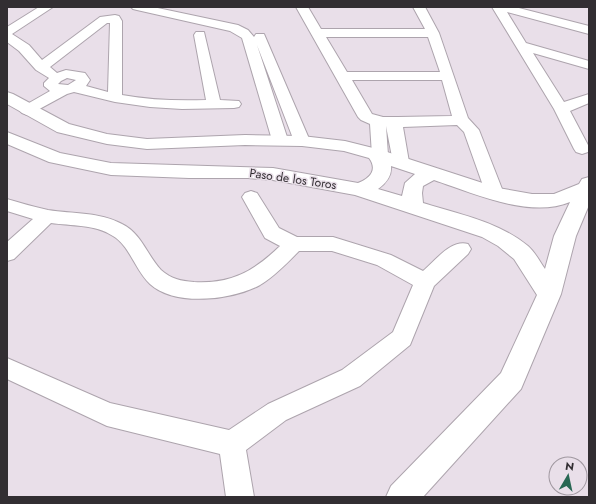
<svg xmlns="http://www.w3.org/2000/svg" width="596" height="504" viewBox="0 0 596 504" font-family="Jost,sans-serif">
<style>
.lines{fill:none;stroke-linecap:round;stroke-linejoin:round}
.minor-casing{stroke:#ada4ad;stroke-width:2}
.tertiary-casing{stroke:#ada4ad;stroke-width:2}
.minor{fill:#fff;fill-rule:evenodd}
.tertiary{fill:#fff;fill-rule:evenodd}
.labels{text-anchor:middle;dominant-baseline:central;stroke-width:3;stroke-linejoin:round;paint-order:stroke}
.street-label{font-size:12px;fill:#322e32;stroke:#e9dfe9}
</style>
<rect width="100%" height="100%" fill="#e9dfe9"/>
<g class="lines">
<!-- minor casing -->
<g class="minor-casing">
<g id="minor">
<path d="M 39,7 L 53,7 L 12,34 L 29,45 L 42,60 L 100,17 L 115,15 L 119,16 L 122,21 L 122,95 C 150,100 178,101 206,100 L 194,35 L 196,32 L 204,32 L 220,100 L 239,101 L 241,104 L 239,107 L 234,108 L 182,109 L 150,107 L 115,102 L 74,92 L 67,94 L 32,113 L 27,115 L 22,113 L 19,110 L 22,107 L 50,91 L 44,86 L 44,83 L 49,78 L 36,70 L 19,51 L 7,42 L 7,27 ZM 107,23 L 110,23 L 108,92 L 86,86 L 90,80 L 85,73 L 66,70 L 57,73 L 50,67 ZM 67,78 L 76,80 L 68,85 L 58,84 L 61,81 Z"/>
<path d="M 131,7 L 153,7 L 238,25 L 248,30 L 254,37 L 256,34 L 264,34 L 310,141 L 308,144 L 302,146 L 296,144 L 294,141 L 257,45 L 288,140 L 286,143 L 280,145 L 274,143 L 272,140 L 242,38 L 230,31 L 137,10 L 133,9 Z"/>
<path d="M 296,7 L 308,7 L 321,29 L 425,29 L 413,7 L 425,7 L 439,33 L 468,118 L 479,130 L 504,194 L 501,198 L 495,200 L 489,198 L 486,194 L 464,132 L 457,125 L 403,127 L 409,162 L 407,166 L 401,167 L 395,166 L 393,162 L 386,126 L 388,155 L 386,159 L 380,160 L 374,159 L 372,155 L 370,124 L 361,120 L 358,117 ZM 326,37 L 428,37 L 440,72 L 347,72 ZM 352,80 L 442,80 L 452,116 L 398,117 L 383,117 L 372,114 Z"/>
<path d="M 492,7 L 515,7 L 589,26 L 589,34 L 507,12 L 526,43 L 589,61 L 589,69 L 533,53 L 564,102 L 589,94 L 589,103 L 570,111 L 589,147 L 588,152 L 582,154 L 576,152 L 574,149 L 554,109 Z"/>
<path d="M 251,191 L 257,193 L 279,228 L 297,237 L 333,237 L 391,255 L 423,271 C 435,261 451,239 468,244 L 471,249 L 468,254 L 434,286 L 410,345 L 360,386 L 286,420 L 246,450 L 254,497 L 226,497 L 220,454 L 107,426 L 7,379 L 7,358 L 110,403 L 229,430 L 268,404 L 342,370 L 393,332 L 413,285 L 377,265 L 332,251 L 299,251 C 287,263 275,276 260,285 C 232,300 175,307 150,284 C 135,270 130,246 113,236 C 95,224 71,226 51,223 L 14,259 L 7,261 L 7,242 L 33,219 L 7,211 L 7,199 C 21,203 34,207 48,210 C 73,214 100,212 122,224 C 141,233 147,255 161,270 C 171,279 181,281 194,282 C 232,284 254,271 280,246 L 265,238 L 242,197 L 245,193 Z"/>
</g>
</g>
<!-- tertiary casing -->
<g class="tertiary-casing">
<path id="tertiary" d="M 7,92 L 13,94 L 69,124 L 107,134 L 147,139 L 245,135 L 302,136 L 345,141 L 381,150 L 498,188 L 532,194 L 554,194 L 579,184 L 582,179 L 589,177 L 589,205 L 576,236 L 561,294 L 521,389 L 423,497 L 386,497 L 391,486 L 501,373 L 537,295 L 514,259 L 498,246 L 482,237 L 355,195 L 273,180 L 248,178 L 189,178 L 111,175 L 49,162 L 7,144 L 7,132 L 60,153 L 111,163 L 273,168 L 358,183 C 370,178 378,170 369,158 L 344,151 L 302,146 L 245,145 L 147,149 L 107,144 L 57,132 L 7,104 ZM 391,166 L 415,174 L 405,183 L 402,196 L 378,189 C 386,183 392,176 391,166 ZM 434,180 C 473,193 530,219 570,202 L 554,236 L 545,269 C 540,262 535,252 528,246 C 499,222 459,214 423,203 L 422,193 L 423,186 Z"/>
</g>
<!-- minor -->
<use href="#minor" class="minor"/>
<!-- tertiary -->
<use href="#tertiary" class="tertiary"/>
</g>
<g class="labels">
<!-- street labels -->
<g class="street-label">
<text transform="translate(293 179) rotate(8)">Paso de los Toros</text>
</g>
</g>
<!-- border -->
<rect width="596" height="504" fill="none" stroke="#322e32" stroke-width="16"/>
<!-- north arrow -->
<g transform="translate(568 476) rotate(9)"><circle r="19" fill="#e9dfe9" stroke="#a098a0"/>
<path d="M0-3L7 15L0 10L-7 15Z" fill="#286753"/>
<text y="-6" font-size="11" font-weight="bold" text-anchor="middle" fill="#322e32">N</text>
</g>
</svg>
